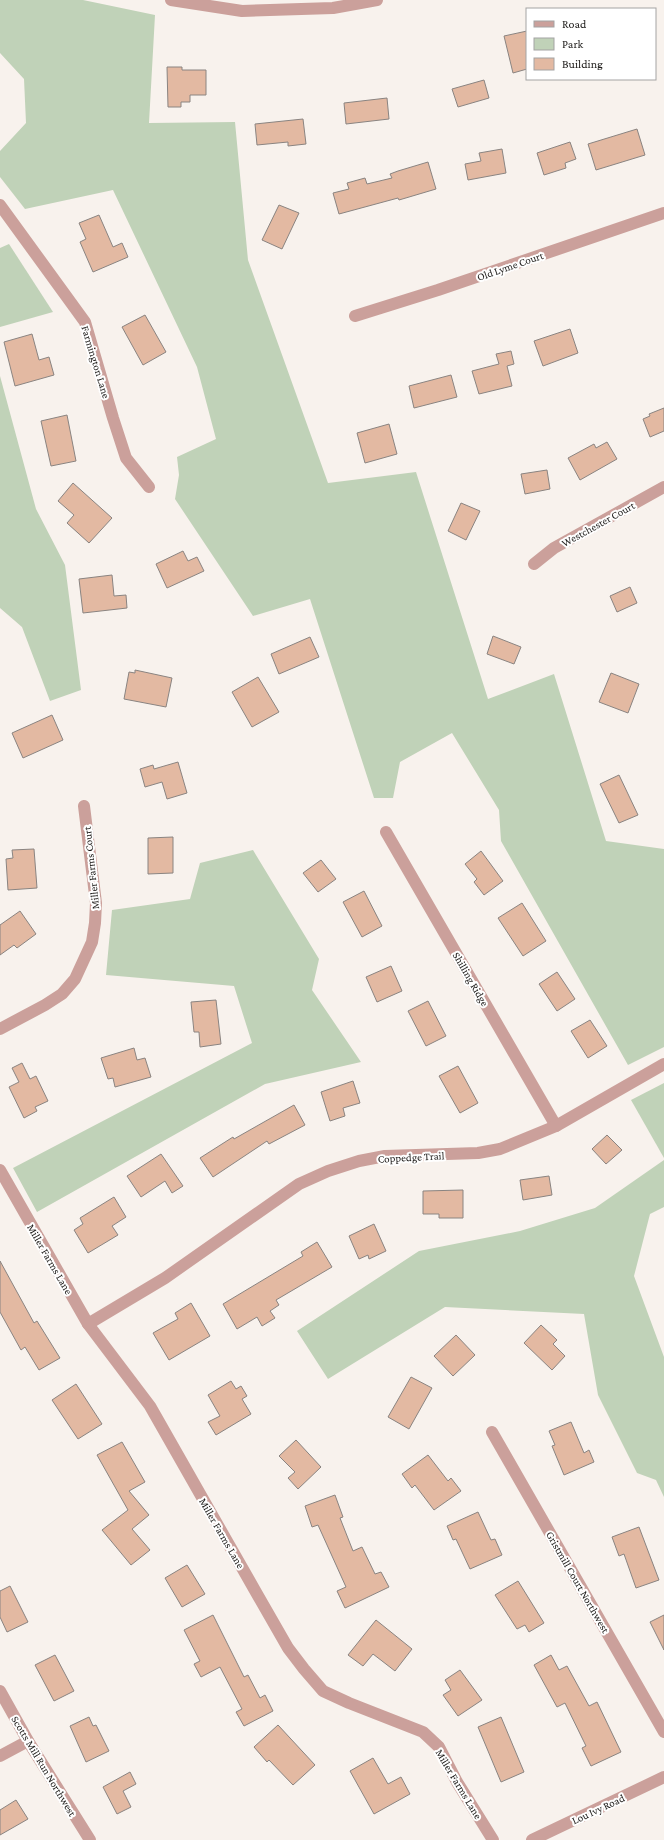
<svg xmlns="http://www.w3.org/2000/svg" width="664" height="1840" viewBox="0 0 664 1840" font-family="'Crimson Pro',serif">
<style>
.green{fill:#c0d2b8}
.building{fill:#e3b9a2;stroke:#8a8481}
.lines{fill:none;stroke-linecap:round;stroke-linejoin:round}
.minor{stroke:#cba09b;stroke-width:12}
.labels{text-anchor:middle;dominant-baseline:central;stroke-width:4;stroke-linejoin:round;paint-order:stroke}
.street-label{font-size:11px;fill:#1c1a18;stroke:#fff}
</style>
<rect width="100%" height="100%" fill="#f8f2ed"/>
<!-- green -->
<g class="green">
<path d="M 0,0 L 83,0 L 155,15 L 149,123 L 235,122 L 248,260 L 328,483 L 416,472 L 488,699 L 554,674 L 606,841 L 664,849 L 664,1047 L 628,1065 L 501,841 L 499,810 L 452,733 L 400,762 L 393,798 L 374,798 L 310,599 L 253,616 L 175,499 L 179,475 L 177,457 L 216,439 L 197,367 L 113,190 L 25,209 L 0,177 L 0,151 L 26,123 L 24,79 L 0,53 Z"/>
<path d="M 9,244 L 53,312 L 0,327 L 0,248 Z"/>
<path d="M 0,376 L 36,509 L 65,565 L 81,690 L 50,701 L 22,627 L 0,608 Z"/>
<path d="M 253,850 L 319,959 L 312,990 L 361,1062 L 265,1084 L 37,1212 L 13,1168 L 252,1043 L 234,986 L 106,975 L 112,910 L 190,899 L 200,863 Z"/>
<path d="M 664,1083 L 664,1158 L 631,1100 Z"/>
<path d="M 664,1160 L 664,1207 L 650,1214 L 634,1276 L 664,1357 L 664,1497 L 656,1480 L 637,1473 L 598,1395 L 584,1314 L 445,1307 L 328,1379 L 297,1331 L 419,1251 L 520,1231 L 595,1208 Z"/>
</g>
<!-- building -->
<g class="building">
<path d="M 527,31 L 527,69 L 513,73 L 504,36 Z"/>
<path d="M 167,67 L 182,67 L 182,70 L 206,70 L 206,95 L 190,95 L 190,102 L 181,102 L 181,107 L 168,107 Z"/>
<path d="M 484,80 L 489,98 L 458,107 L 452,89 Z"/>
<path d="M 387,98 L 389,119 L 346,124 L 344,103 Z"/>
<path d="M 303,119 L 306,144 L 288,146 L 288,142 L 257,145 L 255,124 Z"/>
<path d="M 637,129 L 645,155 L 596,170 L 588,144 Z"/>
<path d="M 570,142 L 576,159 L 565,163 L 566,168 L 544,175 L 537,153 Z"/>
<path d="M 502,149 L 506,173 L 468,180 L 465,164 L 481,161 L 479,153 Z"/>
<path d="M 428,162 L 436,189 L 399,200 L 398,198 L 339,214 L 333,193 L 349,189 L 347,183 L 365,178 L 367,184 L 392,178 L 390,174 L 398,171 Z"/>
<path d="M 279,205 L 299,213 L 282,249 L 262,240 Z"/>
<path d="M 99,215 L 113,247 L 122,243 L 128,257 L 93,272 L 80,242 L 86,239 L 79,223 Z"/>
<path d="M 145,315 L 166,352 L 143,365 L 122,327 Z"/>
<path d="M 570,329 L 578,353 L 543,366 L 534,341 Z"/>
<path d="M 32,334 L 39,360 L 49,357 L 54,375 L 15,386 L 4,342 Z"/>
<path d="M 511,351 L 514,364 L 507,366 L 512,386 L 479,394 L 472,371 L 499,364 L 496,354 Z"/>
<path d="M 451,375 L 457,397 L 414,408 L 409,386 Z"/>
<path d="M 664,408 L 664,431 L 650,437 L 643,419 L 650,416 L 649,414 Z"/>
<path d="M 67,415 L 76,461 L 51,466 L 41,421 Z"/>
<path d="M 389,424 L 397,454 L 365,463 L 357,433 Z"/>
<path d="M 607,442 L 617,459 L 580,480 L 568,458 L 594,444 L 596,448 Z"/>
<path d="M 547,470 L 550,489 L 525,494 L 521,474 Z"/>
<path d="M 73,483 L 112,518 L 89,543 L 67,523 L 74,515 L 58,501 Z"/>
<path d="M 461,503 L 480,511 L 466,540 L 448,531 Z"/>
<path d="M 183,551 L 188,561 L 197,557 L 204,571 L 167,588 L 156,564 Z"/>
<path d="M 112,575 L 114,596 L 126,595 L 127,608 L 83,613 L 79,579 Z"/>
<path d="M 630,587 L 637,603 L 617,612 L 610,596 Z"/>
<path d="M 493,636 L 521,647 L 514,664 L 487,654 Z"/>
<path d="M 310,637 L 319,657 L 279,674 L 271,654 Z"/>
<path d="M 135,670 L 172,678 L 166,707 L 124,699 L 129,672 L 135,673 Z"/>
<path d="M 611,673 L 639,684 L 628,713 L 599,702 Z"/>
<path d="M 258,677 L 279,712 L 252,727 L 232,692 Z"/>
<path d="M 52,715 L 63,740 L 23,758 L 12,733 Z"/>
<path d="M 178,762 L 187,793 L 167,799 L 162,782 L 145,787 L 140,769 L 153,765 L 154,769 Z"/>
<path d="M 619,775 L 638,815 L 619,823 L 600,784 Z"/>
<path d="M 173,837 L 173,873 L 148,874 L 148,838 Z"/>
<path d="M 34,849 L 37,888 L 8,890 L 6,859 L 13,858 L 12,850 Z"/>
<path d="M 481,851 L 503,881 L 484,895 L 474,882 L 477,879 L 465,864 Z"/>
<path d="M 321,860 L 336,879 L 318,892 L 303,873 Z"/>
<path d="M 364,891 L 382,926 L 362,937 L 343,902 Z"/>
<path d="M 522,903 L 546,941 L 523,956 L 498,918 Z"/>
<path d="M 20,911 L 36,934 L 17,948 L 14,945 L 0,955 L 0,925 Z"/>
<path d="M 391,966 L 402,991 L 377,1002 L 366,977 Z"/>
<path d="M 557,972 L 575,999 L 557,1011 L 539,984 Z"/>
<path d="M 216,1000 L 221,1044 L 200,1047 L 199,1032 L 194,1032 L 191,1002 Z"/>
<path d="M 428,1001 L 446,1036 L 426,1046 L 408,1011 Z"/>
<path d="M 590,1020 L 607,1046 L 588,1058 L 571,1031 Z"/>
<path d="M 134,1048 L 137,1060 L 145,1058 L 151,1077 L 115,1087 L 113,1078 L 108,1079 L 101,1058 Z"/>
<path d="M 22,1063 L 30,1079 L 36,1076 L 48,1101 L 35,1107 L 37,1111 L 24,1118 L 9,1087 L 19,1082 L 12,1068 Z"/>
<path d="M 458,1066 L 478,1103 L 460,1113 L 439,1076 Z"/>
<path d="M 353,1081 L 360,1103 L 343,1108 L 345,1116 L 330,1121 L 321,1092 Z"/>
<path d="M 294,1105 L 305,1125 L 269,1144 L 267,1141 L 213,1177 L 200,1158 L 233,1137 L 234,1139 Z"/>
<path d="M 607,1135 L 622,1150 L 606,1164 L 592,1149 Z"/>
<path d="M 161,1154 L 183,1186 L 172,1193 L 165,1181 L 141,1197 L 127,1176 Z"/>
<path d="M 549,1176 L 552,1195 L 523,1200 L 520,1180 Z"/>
<path d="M 463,1190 L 463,1218 L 439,1218 L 439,1214 L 423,1214 L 423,1191 Z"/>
<path d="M 114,1197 L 126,1217 L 112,1226 L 118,1235 L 88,1253 L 74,1230 L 83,1224 L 80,1218 Z"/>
<path d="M 374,1224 L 386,1251 L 369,1259 L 368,1255 L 359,1259 L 349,1236 Z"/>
<path d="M 317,1242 L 332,1267 L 276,1300 L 279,1305 L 270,1311 L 275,1318 L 262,1326 L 257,1317 L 237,1329 L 223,1304 L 303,1256 L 301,1252 Z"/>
<path d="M 0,1261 L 34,1323 L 37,1321 L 60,1358 L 39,1370 L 25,1347 L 21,1350 L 0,1312 Z"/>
<path d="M 191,1303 L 210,1336 L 169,1360 L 153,1333 L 178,1319 L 175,1313 Z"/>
<path d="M 541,1325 L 557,1340 L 553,1344 L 565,1356 L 552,1370 L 524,1343 Z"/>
<path d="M 456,1335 L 475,1355 L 453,1376 L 434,1356 Z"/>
<path d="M 411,1377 L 432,1388 L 409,1429 L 388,1417 Z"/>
<path d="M 231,1381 L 236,1389 L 241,1386 L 247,1396 L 242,1399 L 251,1414 L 216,1435 L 208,1422 L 220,1416 L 208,1395 Z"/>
<path d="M 76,1384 L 102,1424 L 78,1439 L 52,1400 Z"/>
<path d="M 571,1422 L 584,1453 L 589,1450 L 594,1462 L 564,1475 L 552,1446 L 555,1445 L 549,1431 Z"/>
<path d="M 296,1440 L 321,1467 L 298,1489 L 288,1478 L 295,1472 L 279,1456 Z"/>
<path d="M 122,1442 L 145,1482 L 129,1491 L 149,1515 L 132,1529 L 150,1550 L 131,1565 L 102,1530 L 128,1510 L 97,1455 Z"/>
<path d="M 428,1455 L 448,1481 L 451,1478 L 461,1491 L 434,1510 L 415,1485 L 412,1488 L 402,1474 Z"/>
<path d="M 335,1495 L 343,1517 L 340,1518 L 353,1551 L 362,1547 L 375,1574 L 381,1572 L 389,1587 L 345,1608 L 337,1591 L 346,1587 L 318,1525 L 312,1527 L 305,1506 Z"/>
<path d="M 478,1512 L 491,1540 L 495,1539 L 502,1555 L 470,1569 L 456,1539 L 453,1540 L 447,1526 Z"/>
<path d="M 639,1527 L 659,1580 L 636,1588 L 624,1554 L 619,1556 L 612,1537 Z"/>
<path d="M 187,1565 L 205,1594 L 182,1607 L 165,1578 Z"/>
<path d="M 518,1581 L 544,1623 L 529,1632 L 525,1625 L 517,1629 L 495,1595 Z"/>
<path d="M 10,1586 L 28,1622 L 7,1632 L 0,1617 L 0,1591 Z"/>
<path d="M 213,1615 L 244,1677 L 248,1675 L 260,1698 L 265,1695 L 273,1711 L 244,1726 L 236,1712 L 242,1709 L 220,1667 L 201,1677 L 194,1664 L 200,1661 L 184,1630 Z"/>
<path d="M 664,1615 L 664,1650 L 650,1622 Z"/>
<path d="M 376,1620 L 412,1649 L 395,1671 L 373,1654 L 363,1666 L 348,1655 Z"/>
<path d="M 55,1655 L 74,1691 L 54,1701 L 35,1665 Z"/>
<path d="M 551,1655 L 559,1670 L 567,1666 L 589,1706 L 597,1702 L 621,1752 L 591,1766 L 582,1748 L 586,1746 L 565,1703 L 557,1707 L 534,1665 Z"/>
<path d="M 460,1670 L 482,1700 L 458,1716 L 443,1695 L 451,1690 L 445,1680 Z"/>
<path d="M 89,1717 L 93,1726 L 96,1725 L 109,1751 L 86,1762 L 70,1726 Z"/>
<path d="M 501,1717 L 524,1772 L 501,1782 L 478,1727 Z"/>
<path d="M 278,1725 L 315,1765 L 293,1785 L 269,1760 L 267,1762 L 254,1747 Z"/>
<path d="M 373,1758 L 388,1784 L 401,1777 L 410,1794 L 374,1814 L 350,1771 Z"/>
<path d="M 130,1772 L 136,1784 L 123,1791 L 131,1807 L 117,1814 L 103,1787 Z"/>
<path d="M 16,1800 L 28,1819 L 0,1835 L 0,1810 Z"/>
</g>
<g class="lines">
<!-- minor -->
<g class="minor">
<path d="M 171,0 L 242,11 L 333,8 L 377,0"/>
<path d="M 0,205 L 85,322 L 113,418 L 126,458 L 149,487"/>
<path d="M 355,316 L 438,290 L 664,213"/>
<path d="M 534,564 L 554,548 L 664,487"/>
<path d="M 386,832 L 556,1126"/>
<path d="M 0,1029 L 45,1005 L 62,994 L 75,979 L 92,942 L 95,923 L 96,903 L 84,806"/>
<path d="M 0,1170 L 88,1324 L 150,1406 L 257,1594 L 288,1648 L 304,1669 L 323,1691 L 349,1703 L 423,1732 L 439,1747 L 457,1782 L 493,1840"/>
<path d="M 88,1324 L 165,1278 L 299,1184 L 328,1171 L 359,1161 L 385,1156 L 478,1153 L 500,1149 L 556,1126 L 664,1064"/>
<path d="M 492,1432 L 664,1732"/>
<path d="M 0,1691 L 28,1741 L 90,1840"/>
<path d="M 0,1756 L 28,1741"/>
<path d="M 532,1840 L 664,1777"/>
</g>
</g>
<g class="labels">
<!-- street labels -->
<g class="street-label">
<text transform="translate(510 266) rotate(-19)">Old Lyme Court</text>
<text transform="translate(96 362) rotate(73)">Farmington Lane</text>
<text transform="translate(598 524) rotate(-29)">Westchester Court</text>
<text transform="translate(91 868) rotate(-96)">Miller Farms Court</text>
<text transform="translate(471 979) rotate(60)">Shilling Ridge</text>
<text transform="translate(411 1157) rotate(-3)">Coppedge Trail</text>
<text transform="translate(50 1259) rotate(60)">Miller Farms Lane</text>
<text transform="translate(222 1533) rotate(60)">Miller Farms Lane</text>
<text transform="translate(578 1582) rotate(60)">Gristmill Court Northwest</text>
<text transform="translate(44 1766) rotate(59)">Scotts Mill Run Northwest</text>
<text transform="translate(459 1784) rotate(59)">Miller Farms Lane</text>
<text transform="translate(598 1809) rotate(-25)">Lou Ivy Road</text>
</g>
</g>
<!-- legend -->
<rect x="526" y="8" width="130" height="72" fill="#ffffff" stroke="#a4a3a3"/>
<rect x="534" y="21" width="20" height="6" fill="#cba09b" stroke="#a4a3a3"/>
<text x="562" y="28" font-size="12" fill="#1c1a18">Road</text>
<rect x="534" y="38" width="20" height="12" fill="#c0d2b8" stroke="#a4a3a3"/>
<text x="562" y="48" font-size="12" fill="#1c1a18">Park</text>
<rect x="534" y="58" width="20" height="12" fill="#e3b9a2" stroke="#a4a3a3"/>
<text x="562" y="68" font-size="12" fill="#1c1a18">Building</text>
</svg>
